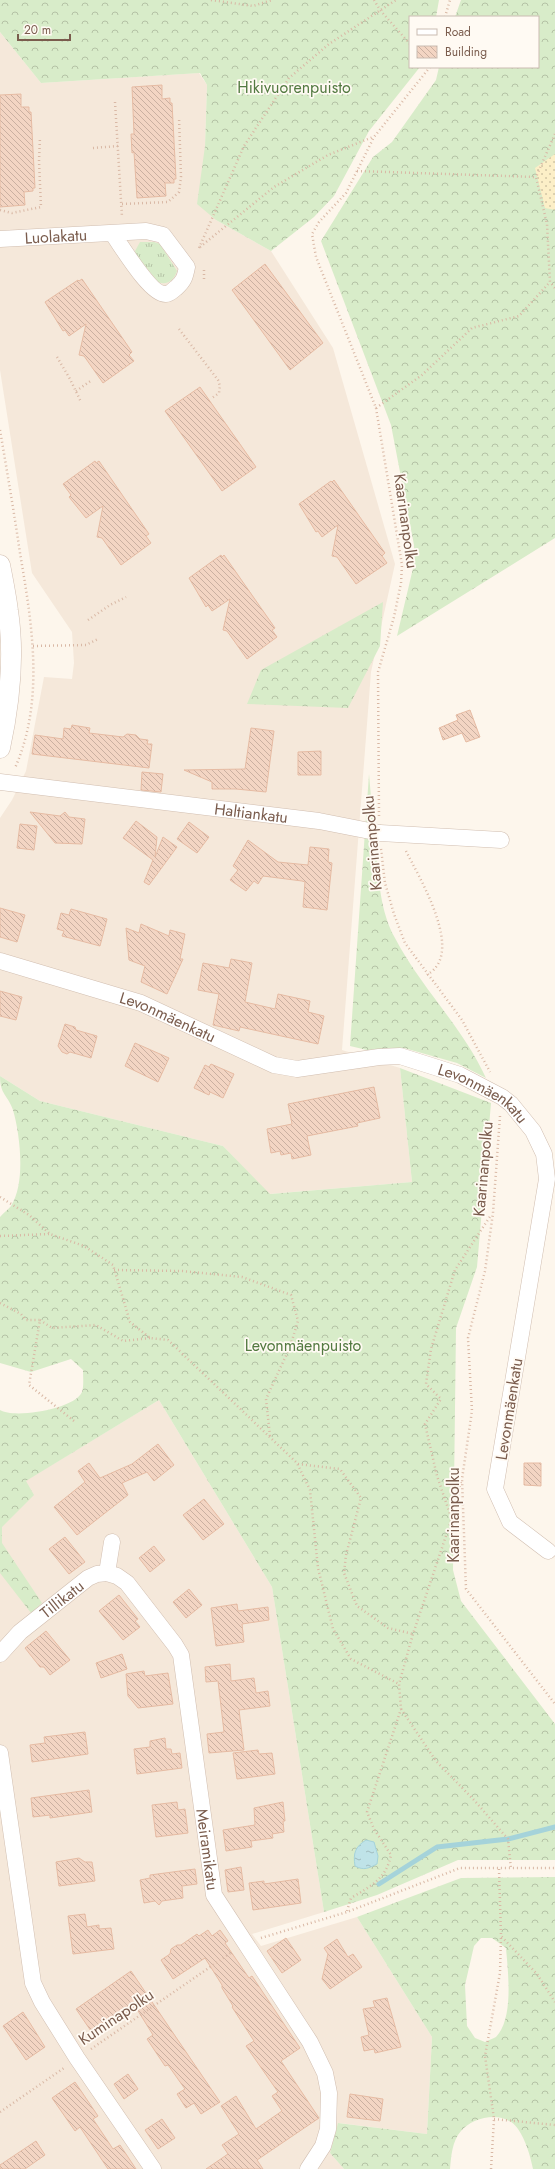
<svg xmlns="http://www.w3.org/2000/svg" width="555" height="2169" viewBox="0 0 555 2169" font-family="Jost,sans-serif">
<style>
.residential{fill:#f5e8da}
.grass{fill:url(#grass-tufts)}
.forest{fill:url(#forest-crowns);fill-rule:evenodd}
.sand{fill:url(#sand-dots)}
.water{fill:url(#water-ripples);stroke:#a5d3da}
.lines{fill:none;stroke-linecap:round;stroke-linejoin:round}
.stream{stroke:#a5d3da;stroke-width:5}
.building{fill:url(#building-back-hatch);stroke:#e6bba3}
.minor-casing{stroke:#d1beb0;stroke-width:17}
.tertiary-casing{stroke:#d1beb0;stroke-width:21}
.path{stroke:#d9b8a5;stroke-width:2.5;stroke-dasharray:1 3;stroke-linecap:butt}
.minor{stroke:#fff;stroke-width:16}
.tertiary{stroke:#fff;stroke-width:20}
.labels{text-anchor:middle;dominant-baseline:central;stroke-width:3.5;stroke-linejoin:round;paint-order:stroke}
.park-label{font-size:16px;fill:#537a41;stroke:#fffaf3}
.street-label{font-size:16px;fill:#7a5c4d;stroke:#fffaf3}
</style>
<defs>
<pattern id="grass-tufts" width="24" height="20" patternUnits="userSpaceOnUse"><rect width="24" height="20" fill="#d8ecc9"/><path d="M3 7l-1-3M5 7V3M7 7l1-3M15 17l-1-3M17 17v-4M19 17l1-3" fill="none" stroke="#b4c2a5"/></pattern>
<pattern id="forest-crowns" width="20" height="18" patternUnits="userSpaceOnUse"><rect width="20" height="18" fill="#d8ecc9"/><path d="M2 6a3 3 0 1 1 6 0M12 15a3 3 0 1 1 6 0" fill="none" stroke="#b4c2a5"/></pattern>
<pattern id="sand-dots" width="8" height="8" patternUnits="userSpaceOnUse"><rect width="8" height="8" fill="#fcefc7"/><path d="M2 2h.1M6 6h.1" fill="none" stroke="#d1c5a4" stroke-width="1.8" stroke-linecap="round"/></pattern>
<pattern id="water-ripples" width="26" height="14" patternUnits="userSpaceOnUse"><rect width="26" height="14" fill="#bfe3e8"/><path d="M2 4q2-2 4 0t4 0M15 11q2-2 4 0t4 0" fill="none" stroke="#a0bbbe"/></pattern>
<pattern id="building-back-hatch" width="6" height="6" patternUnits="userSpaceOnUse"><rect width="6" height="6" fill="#f3d5c3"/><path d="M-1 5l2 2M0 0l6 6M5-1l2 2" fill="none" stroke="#cab0a1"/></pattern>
</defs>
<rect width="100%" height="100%" fill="#fdf6ec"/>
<!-- residential -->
<g class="residential">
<path d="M 0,32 L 41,83 L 199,73 L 207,85 L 205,146 L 216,220 L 271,251 L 333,348 L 395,564 L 371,672 L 342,1050 L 400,1068 L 412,1182 L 269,1194 L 223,1146 L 40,1101 L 0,1076 L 0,818 L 12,800 L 26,771 L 44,677 L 72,679 L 74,663 L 72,632 L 32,573 L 0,370 Z"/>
<path d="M 159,1400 L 272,1587 L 324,1912 L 252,1934 L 261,1946 L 357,1917 L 432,2037 L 427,2134 L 339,2123 L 330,2153 L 344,2169 L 0,2169 L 0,1484 L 7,1492 Z"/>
</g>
<!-- grass -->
<path class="grass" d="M 140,242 L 154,242 L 160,244 L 177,271 C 174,280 167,286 158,282 L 136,255 L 135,251 Z"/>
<!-- forest -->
<g class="forest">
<path d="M 0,0 L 439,0 L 436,17 L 410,17 L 410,67 L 420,67 L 369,131 L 334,196 L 314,217 L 271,251 L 216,220 L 197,204 L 205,146 L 207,85 L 200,73 L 41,83 L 0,32 Z"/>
<path d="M 461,0 L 555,0 L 555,538 L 397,636 L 414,564 L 414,545 L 391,425 L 321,241 L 373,157 L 392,142 L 436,80 L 439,67 L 538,67 L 538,17 L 455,17 Z"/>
<path d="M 383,602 L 380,646 L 348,708 L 247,704 L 261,670 Z"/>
<path d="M 369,774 C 371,800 374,825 376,850 C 379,880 380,911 395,938 C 421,988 462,1026 486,1078 L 457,1063 L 404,1048 L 367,1050 L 350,1046 Z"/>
<path d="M 400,1068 L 491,1103 L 477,1267 L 456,1328 L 453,1570 L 461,1601 L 555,1724 L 555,1860 L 458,1860 L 377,1895 L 324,1912 L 272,1587 L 159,1400 L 26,1481 L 34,1495 L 2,1527 L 2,1543 L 42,1603 L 31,1613 L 0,1573 L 0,1410 C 14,1419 75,1409 82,1392 C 84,1386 83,1376 83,1370 L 71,1359 L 31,1372 L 0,1363 L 0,1217 C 3,1213 8,1210 11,1206 C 26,1183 20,1134 13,1110 C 8,1095 0,1095 0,1076 L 40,1101 L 223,1146 L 270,1194 L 412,1182 Z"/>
<path d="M 555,1877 L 555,2169 L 533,2169 C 530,2155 526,2141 518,2129 C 505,2110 474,2116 461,2131 C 452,2141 451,2157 450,2169 L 344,2169 L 330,2153 L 338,2123 L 427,2134 L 432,2037 L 357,1917 L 461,1878 ZM 481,1938 L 492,1938 L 506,1948 C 508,1972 514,2018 496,2037 C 493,2039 488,2040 485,2042 L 475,2038 L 467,2026 L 465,1985 L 474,1946 Z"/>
</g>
<!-- sand -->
<path class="sand" d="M 555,154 L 555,210 L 545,208 L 535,168 Z"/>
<!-- water -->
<path class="water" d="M 366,1840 L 374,1842 L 378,1856 L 377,1864 C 369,1868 364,1871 355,1866 C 353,1853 355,1847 366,1840 Z"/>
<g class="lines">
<!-- stream -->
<path class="stream" d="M 379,1884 L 437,1847 L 508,1839 L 555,1827"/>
</g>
<!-- building -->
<g class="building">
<path d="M 162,85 L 162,99 L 170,98 L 170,103 L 172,103 L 176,179 L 174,179 L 174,183 L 165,183 L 166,196 L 137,198 L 134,152 L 132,153 L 131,134 L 134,134 L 132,87 Z"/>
<path d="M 21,94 L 21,107 L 29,107 L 29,112 L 31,112 L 35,188 L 33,188 L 33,191 L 24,192 L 25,205 L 0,207 L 0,95 Z"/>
<path d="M 265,264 L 323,343 L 290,370 L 232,290 Z"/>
<path d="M 82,279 L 132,352 L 129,355 L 134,361 L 103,383 L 84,356 L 79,355 L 86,324 L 69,336 L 65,330 L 63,331 L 45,302 L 78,280 L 79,281 Z"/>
<path d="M 200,387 L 256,467 L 222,491 L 165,411 Z"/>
<path d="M 95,461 L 96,463 L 99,461 L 149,534 L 146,536 L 151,543 L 121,565 L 102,538 L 97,537 L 103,506 L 86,518 L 69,497 L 71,495 L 63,484 Z"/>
<path d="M 334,480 L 385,553 L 382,556 L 387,563 L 356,584 L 337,557 L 332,556 L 338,525 L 322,537 L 318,531 L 316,532 L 299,504 L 331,481 L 332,482 Z"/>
<path d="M 221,555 L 222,557 L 224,555 L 275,628 L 272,630 L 277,637 L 247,659 L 227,631 L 223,630 L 230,599 L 212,611 L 208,605 L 206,607 L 189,578 Z"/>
<path d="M 470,710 L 480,737 L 466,742 L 462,733 L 443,740 L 439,728 L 458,720 L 456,715 Z"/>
<path d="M 72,725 L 90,728 L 89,733 L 123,737 L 127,734 L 136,735 L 140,739 L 148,740 L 147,744 L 152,744 L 149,768 L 32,754 L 35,735 L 63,739 L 64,728 L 71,729 Z"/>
<path d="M 251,728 L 274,731 L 266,792 L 236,789 L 212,789 L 212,782 L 184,770 L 245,769 Z"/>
<path d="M 321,751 L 321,775 L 298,775 L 298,752 Z"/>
<path d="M 142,772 L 163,774 L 161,792 L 141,790 Z"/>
<path d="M 30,812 L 60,816 L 65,812 L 69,817 L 85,819 L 82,844 L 55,843 Z"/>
<path d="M 136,821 L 157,837 L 155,857 L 163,837 L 177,847 L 149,885 L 144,882 L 153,860 L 123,838 Z"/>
<path d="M 189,822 L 209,837 L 197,853 L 177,839 Z"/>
<path d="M 20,824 L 37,826 L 34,850 L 17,848 Z"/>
<path d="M 248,840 L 278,862 L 308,865 L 310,847 L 329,849 L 328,862 L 332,863 L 327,910 L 303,907 L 305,882 L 302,881 L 263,876 L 258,884 L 254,881 L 246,891 L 230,880 L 238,870 L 233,866 Z"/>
<path d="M 0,908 L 25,915 L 17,942 L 0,937 Z"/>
<path d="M 71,909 L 107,919 L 100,946 L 62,936 L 64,931 L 57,929 L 61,913 L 69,915 Z"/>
<path d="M 141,924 L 169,936 L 170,930 L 185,934 L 180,959 L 183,959 L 167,994 L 141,982 L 145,966 L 129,960 L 126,928 L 139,933 Z"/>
<path d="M 231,959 L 252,963 L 245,1002 L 275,1009 L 278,994 L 310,1001 L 308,1012 L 324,1016 L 318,1044 L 240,1027 L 239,1031 L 213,1025 L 219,994 L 198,990 L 203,963 L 229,968 Z"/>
<path d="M 0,991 L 22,997 L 16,1020 L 0,1016 Z"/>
<path d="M 65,1024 L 75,1027 L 76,1030 L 97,1036 L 91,1058 L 70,1052 L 67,1054 L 62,1052 L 58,1046 Z"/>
<path d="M 135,1043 L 169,1058 L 158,1082 L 125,1066 Z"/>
<path d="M 211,1064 L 234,1074 L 223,1098 L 210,1092 L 209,1095 L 194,1088 L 205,1065 L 209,1067 Z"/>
<path d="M 374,1087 L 380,1118 L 357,1123 L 358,1126 L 307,1136 L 311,1155 L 292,1159 L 291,1153 L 281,1155 L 280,1151 L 271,1153 L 267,1129 L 292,1124 L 288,1104 Z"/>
<path d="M 158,1444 L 174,1465 L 154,1481 L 147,1472 L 122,1483 L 128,1495 L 77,1535 L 54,1507 L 85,1482 L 78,1471 L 89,1463 L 100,1478 L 132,1464 Z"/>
<path d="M 524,1463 L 541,1463 L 541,1486 L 524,1485 Z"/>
<path d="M 204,1499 L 224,1524 L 203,1540 L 183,1515 Z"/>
<path d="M 65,1537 L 85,1562 L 69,1574 L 49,1549 Z"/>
<path d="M 154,1546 L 165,1560 L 150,1572 L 139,1558 Z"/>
<path d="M 189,1589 L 202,1605 L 186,1618 L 173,1602 Z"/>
<path d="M 119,1595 L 138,1619 L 135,1621 L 140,1627 L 123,1640 L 99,1611 Z"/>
<path d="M 237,1604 L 238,1611 L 268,1607 L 269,1620 L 242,1624 L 244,1642 L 216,1646 L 211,1608 Z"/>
<path d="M 46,1631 L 70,1660 L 50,1675 L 44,1667 L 40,1667 L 25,1648 Z"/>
<path d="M 122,1654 L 127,1669 L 101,1678 L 96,1663 Z"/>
<path d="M 230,1664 L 231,1681 L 254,1678 L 256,1693 L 268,1691 L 270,1706 L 239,1710 L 244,1750 L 209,1753 L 207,1734 L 224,1732 L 218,1681 L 206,1682 L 205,1667 Z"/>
<path d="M 144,1671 L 145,1676 L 168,1673 L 173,1704 L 138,1708 L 128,1696 L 126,1674 Z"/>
<path d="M 85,1732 L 88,1754 L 32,1762 L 30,1745 L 45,1743 L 44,1737 Z"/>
<path d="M 165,1738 L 166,1749 L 171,1749 L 172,1754 L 180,1753 L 182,1768 L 137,1774 L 134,1749 L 150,1747 L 150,1741 Z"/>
<path d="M 258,1750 L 259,1754 L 272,1753 L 275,1774 L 237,1779 L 233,1753 Z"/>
<path d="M 89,1790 L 92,1812 L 50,1818 L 50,1815 L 33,1817 L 31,1798 Z"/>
<path d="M 177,1802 L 178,1810 L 185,1809 L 188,1833 L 156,1837 L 152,1805 Z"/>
<path d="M 283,1802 L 285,1821 L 283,1821 L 284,1832 L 272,1834 L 273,1838 L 251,1841 L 252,1847 L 226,1851 L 223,1830 L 255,1825 L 254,1808 Z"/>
<path d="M 79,1858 L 85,1862 L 92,1862 L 95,1881 L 59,1886 L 56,1862 Z"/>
<path d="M 241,1867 L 244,1890 L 228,1892 L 225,1870 Z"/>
<path d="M 195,1869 L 197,1884 L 182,1886 L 183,1898 L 162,1901 L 159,1905 L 155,1901 L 144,1903 L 140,1880 L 150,1878 L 150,1875 Z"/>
<path d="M 298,1879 L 301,1903 L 253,1910 L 249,1883 L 264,1881 L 264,1884 Z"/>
<path d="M 85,1914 L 87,1927 L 99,1925 L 99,1929 L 111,1928 L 114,1949 L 73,1954 L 68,1916 Z"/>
<path d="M 208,1930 L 212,1936 L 220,1930 L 228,1941 L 225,1943 L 249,1978 L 252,1976 L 300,2048 L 281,2061 L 319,2118 L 257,2160 L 263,2169 L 206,2169 L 228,2154 L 222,2145 L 239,2134 L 221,2106 L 236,2096 L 256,2129 L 282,2111 L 272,2096 L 278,2092 L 246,2046 L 254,2041 L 232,2007 L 233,2006 L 222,1988 L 222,1985 L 205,1958 L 173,1979 L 161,1960 L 170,1954 L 171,1949 L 177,1945 L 181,1945 L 197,1934 L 199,1936 Z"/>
<path d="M 286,1938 L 301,1960 L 282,1973 L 267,1951 Z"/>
<path d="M 337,1939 L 348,1957 L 353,1954 L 362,1967 L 330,1989 L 322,1979 L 328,1954 L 324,1948 Z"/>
<path d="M 131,1971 L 220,2102 L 201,2114 L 194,2103 L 186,2108 L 177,2094 L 185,2089 L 168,2065 L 165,2066 L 147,2039 L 153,2035 L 135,2006 L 108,2025 L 105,2021 L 91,2031 L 76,2009 Z"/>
<path d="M 387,1998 L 401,2047 L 375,2053 L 374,2049 L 364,2051 L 361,2037 L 369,2035 L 363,2009 L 375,2007 L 373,2001 Z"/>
<path d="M 23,2012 L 45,2047 L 26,2060 L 3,2026 Z"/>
<path d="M 128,2074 L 138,2089 L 124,2099 L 114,2084 Z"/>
<path d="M 75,2082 L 98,2116 L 93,2119 L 113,2149 L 120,2145 L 136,2169 L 108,2169 L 80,2127 L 75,2131 L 52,2098 Z"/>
<path d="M 350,2094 L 383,2099 L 380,2121 L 347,2117 Z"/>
<path d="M 162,2119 L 175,2138 L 158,2149 L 145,2130 Z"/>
<path d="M 36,2141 L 45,2155 L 25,2169 L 0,2169 L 0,2165 Z"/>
</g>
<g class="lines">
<!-- minor casing -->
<g class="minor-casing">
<g id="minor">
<path id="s1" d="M 0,239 L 146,231 L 163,235 L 187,267 C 185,277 184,281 176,288 C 173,290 170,294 166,294 C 151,296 121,245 112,233"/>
<path id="s2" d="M 0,782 L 319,821 L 380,833 L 501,840"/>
<path id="s3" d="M 0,961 L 141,1003 L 274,1065 L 297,1069 L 379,1057 L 400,1056 L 460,1075 L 502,1097 L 511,1104 L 533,1131 L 544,1154 L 547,1179 L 495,1489 L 510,1522 L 548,1551"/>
<path id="s4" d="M 107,1573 L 117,1576 L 127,1583 L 175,1645 L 181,1655 L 214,1895 L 310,2042 L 325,2073 L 329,2093 L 328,2129 L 323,2146 L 308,2169"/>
<path id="s5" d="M 0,1654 L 20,1632 L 88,1578 L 97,1574 L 107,1573 L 112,1542"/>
<path d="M 0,1753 L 33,1983 L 42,2002 L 77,2058 L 153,2169"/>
</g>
</g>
<!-- tertiary casing -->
<g class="tertiary-casing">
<path id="tertiary" d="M 0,565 C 3,580 6,595 8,611 C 15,657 10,702 0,748"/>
</g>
<!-- path -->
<g class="path">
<path d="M 211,0 L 253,6 L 272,0"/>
<path d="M 374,0 L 380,10 L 410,44"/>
<path d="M 445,17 L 450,0"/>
<path d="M 115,102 L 122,217"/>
<path d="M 555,134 L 536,177 L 547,224 L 550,282 L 555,288"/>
<path d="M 93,148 L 118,146"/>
<path d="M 357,171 L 536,177"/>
<path d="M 122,204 L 168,202 L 179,192 L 181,177 L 179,117"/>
<path d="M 0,210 L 12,213 L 41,207 L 39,161 L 40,137"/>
<path d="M 200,247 L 274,187 L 328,155 L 373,137"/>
<path d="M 199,248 L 244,146 L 289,78 L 329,44 L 396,0"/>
<path d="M 204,270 L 204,281"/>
<path d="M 179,329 L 218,380 L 220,386 L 219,393 L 212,398"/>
<path d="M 57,357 L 70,379 L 81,402"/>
<path d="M 76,391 L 92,380"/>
<path d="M 376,408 L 422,375 L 472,328 L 519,316 L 550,282"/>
<path d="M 0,430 C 7,471 14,512 20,553 C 32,624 45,700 15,768"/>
<path d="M 88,620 L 110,605 L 126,597"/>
<path d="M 33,646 L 86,645 L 98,639"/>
<path d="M 379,816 L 378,672 L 394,617 L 401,583 L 402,565 L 376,408 L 316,257 L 312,234 L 319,222 L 346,193 L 374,137 L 430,67"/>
<path d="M 381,849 L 385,883 L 394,914 L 405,943 L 462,1020 L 490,1072"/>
<path d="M 406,851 C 419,877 457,940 436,967 C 434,970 430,973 427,975"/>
<path d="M 500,1116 L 493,1213 L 485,1271 L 468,1338 L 472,1411 L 462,1479 L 466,1589 L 555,1704"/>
<path d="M 0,1197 L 29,1215 L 50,1234 L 84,1246 L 113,1265 L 130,1322 L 150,1338 L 168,1340 L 297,1463 L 310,1490 L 318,1568 L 333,1629 L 351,1659 L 399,1684"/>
<path d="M 0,1236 L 49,1234"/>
<path d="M 114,1270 L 182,1271 L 242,1277 L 291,1295 L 298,1321 L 290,1347 L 266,1399 L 270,1436"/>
<path d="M 0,1303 L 21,1314 L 26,1320 L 40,1320 L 29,1385 L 74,1421"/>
<path d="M 40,1320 L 52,1328 L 96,1325 L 123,1341 L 150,1338"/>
<path d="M 298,1464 L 340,1469 L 361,1498 L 346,1555 L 344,1573 L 357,1606 L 388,1628 L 413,1634"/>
<path d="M 451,1517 L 437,1476 L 425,1424 L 441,1399 L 426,1384 L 431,1349 L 455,1270 L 491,1215"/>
<path d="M 401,1709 L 436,1761 L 474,1800 L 508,1839 L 511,1869"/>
<path d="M 499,1869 L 501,1936 L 537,1974 L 555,2002"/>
<path d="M 347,1911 L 351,1898 C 371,1886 386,1879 391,1855 L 374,1829 L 367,1812 L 401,1709 L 399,1684 L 413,1634 L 452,1518 L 461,1481"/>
<path d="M 261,1938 L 347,1912 L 460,1868 L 555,1868"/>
<path d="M 91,2049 L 232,1952"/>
<path d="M 0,2112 L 64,2068"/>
<path d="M 494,2119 L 555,2125"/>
<path d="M 491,2169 L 494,2119 L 485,2056 L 500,1973 L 501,1936"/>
</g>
<!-- minor -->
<use href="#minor" class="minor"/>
<!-- tertiary -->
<use href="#tertiary" class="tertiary"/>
</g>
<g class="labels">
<!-- park labels -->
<g class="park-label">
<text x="294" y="87">Hikivuorenpuisto</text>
<text x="303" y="1345">Levonmäenpuisto</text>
</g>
<!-- street labels -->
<g class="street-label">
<text stroke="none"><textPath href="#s1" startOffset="56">Luolakatu</textPath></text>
<text transform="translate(406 521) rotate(82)">Kaarinanpolku</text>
<text stroke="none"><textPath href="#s2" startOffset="253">Haltiankatu</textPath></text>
<text transform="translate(372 843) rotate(-95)">Kaarinanpolku</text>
<text stroke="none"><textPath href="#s3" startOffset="177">Levonmäenkatu</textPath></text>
<text stroke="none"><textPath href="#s3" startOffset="513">Levonmäenkatu</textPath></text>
<text transform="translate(483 1169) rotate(-85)">Kaarinanpolku</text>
<text transform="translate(509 1409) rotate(-81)">Levonmäenkatu</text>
<text transform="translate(453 1515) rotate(-90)">Kaarinanpolku</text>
<text stroke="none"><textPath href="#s5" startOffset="83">Tillikatu</textPath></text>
<text stroke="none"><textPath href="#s4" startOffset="309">Meiramikatu</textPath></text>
<text transform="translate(116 2017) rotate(-34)">Kuminapolku</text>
</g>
</g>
<!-- legend -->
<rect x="409" y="16" width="130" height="52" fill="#fffaf3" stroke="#cabbb1"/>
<rect x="417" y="29" width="20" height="6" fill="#ffffff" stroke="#cabbb1"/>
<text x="445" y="36" font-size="12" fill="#7a5c4d">Road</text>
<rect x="417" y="46" width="20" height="12" fill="url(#building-back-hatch)" stroke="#cabbb1"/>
<text x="445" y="56" font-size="12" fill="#7a5c4d">Building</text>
<!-- scale -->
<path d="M18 34v6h52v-6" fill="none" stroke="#7a5c4d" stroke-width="2"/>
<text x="24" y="34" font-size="12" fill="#7a5c4d" stroke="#fffaf3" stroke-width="3" paint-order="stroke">20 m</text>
</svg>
